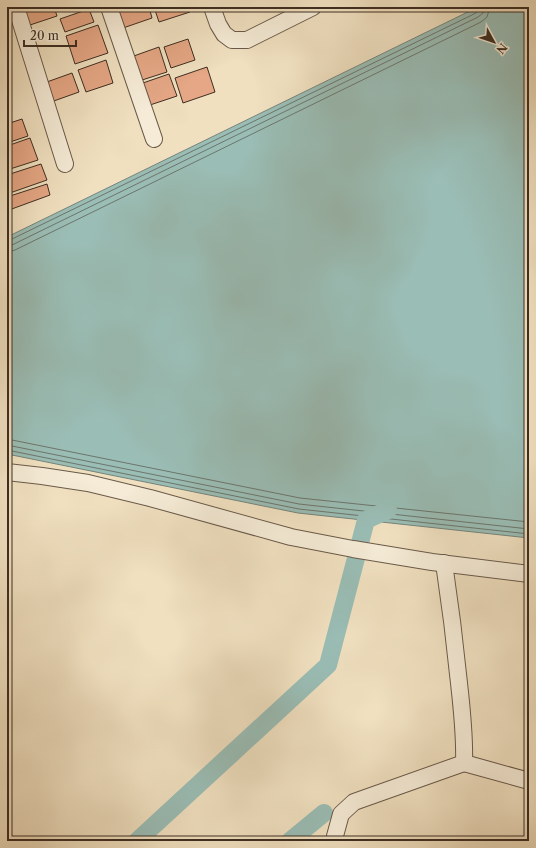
<svg xmlns="http://www.w3.org/2000/svg" width="536" height="848" viewBox="0 0 536 848" font-family="'Libre Caslon Text',serif">
<style>
.water{fill:#9abdb5;stroke:#75847a}
.lines{fill:none;stroke-linecap:round;stroke-linejoin:round}
.shore{stroke:#6c766c;stroke-width:1}
.canal{stroke:#9abdb5;stroke-width:18}
.building{fill:#e5a785;stroke:#3d2e22}
.minor-casing{stroke:#6a5a4a;stroke-width:18}
.minor{stroke:#f5ebd6;stroke-width:16}
</style>
<rect width="100%" height="100%" fill="#f0e0c0"/>
<filter id="stains"><feTurbulence type="fractalNoise" baseFrequency=".005" numOctaves="4"/><feColorMatrix values="0 0 0 0 .2 0 0 0 0 .09 0 0 0 0 .02 0 0 0 .5 -.17"/></filter>
<radialGradient id="worn" r=".72"><stop offset=".6" stop-color="#630" stop-opacity="0"/><stop offset="1" stop-color="#630" stop-opacity=".3"/></radialGradient>
<!-- water -->
<path class="water" d="M 478,7 L 529,7 L 529,538 L 298,513 L 7,454 L 7,237 Z"/>
<g class="lines">
<!-- shore -->
<g class="shore">
<path d="M 7,241 L 10,240 L 476,13 L 478,10 L 479,7"/>
<path d="M 7,246 L 12,245 L 478,17 L 483,13 L 484,7"/>
<path d="M 7,252 L 15,250 L 481,22 L 487,17 L 490,7"/>
<path d="M 7,439 L 300,498 L 529,522"/>
<path d="M 7,445 L 299,504 L 529,529"/>
<path d="M 7,450 L 299,509 L 529,534"/>
</g>
<!-- canal -->
<g class="canal">
<path d="M 137,841 L 328,665 L 366,520 L 388,510"/>
<path d="M 290,841 L 324,813"/>
</g>
</g>
<!-- building -->
<g class="building">
<path d="M 30,7 L 54,7 L 57,16 L 24,27 L 19,11 Z"/>
<path d="M 119,7 L 149,7 L 152,18 L 123,28 L 116,8 Z"/>
<path d="M 154,7 L 188,7 L 190,12 L 159,22 Z"/>
<path d="M 89,9 L 94,22 L 65,32 L 60,19 Z"/>
<path d="M 98,25 L 108,53 L 75,64 L 66,36 Z"/>
<path d="M 188,39 L 195,60 L 171,68 L 164,47 Z"/>
<path d="M 159,47 L 167,72 L 139,81 L 131,57 Z"/>
<path d="M 106,60 L 113,83 L 86,92 L 78,70 Z"/>
<path d="M 207,67 L 215,92 L 183,103 L 175,78 Z"/>
<path d="M 72,73 L 79,92 L 51,102 L 44,83 Z"/>
<path d="M 169,74 L 177,96 L 147,106 L 140,84 Z"/>
<path d="M 22,119 L 28,136 L 7,143 L 7,124 Z"/>
<path d="M 30,138 L 38,160 L 7,170 L 7,146 Z"/>
<path d="M 41,164 L 47,180 L 7,194 L 7,175 Z"/>
<path d="M 47,184 L 50,195 L 9,210 L 7,197 Z"/>
</g>
<g class="lines">
<!-- minor casing -->
<g class="minor-casing">
<g id="minor">
<path d="M 16,7 L 65,164"/>
<path d="M 109,7 L 154,139"/>
<path d="M 212,7 L 218,24 L 224,34 L 232,40 L 247,40 L 313,7"/>
<path d="M 7,472 L 42,476 L 88,483 L 150,498 L 291,537 L 353,549 L 432,562 L 529,574"/>
<path d="M 464,763 L 529,781"/>
<path d="M 336,841 L 335,836 L 341,814 L 354,802 L 464,763 C 465,736 462,710 459,683 C 455,643 450,603 444,563"/>
</g>
</g>
<!-- minor -->
<use href="#minor" class="minor"/>
</g>
<!-- margin -->
<rect width="536" height="848" fill="none" stroke="#f0e0c0" stroke-width="24"/>
<rect x="8" y="8" width="520" height="832" fill="none" stroke="#3d2e22" stroke-width="2"/>
<rect x="12" y="12" width="512" height="824" fill="none" stroke="#3d2e22"/>
<!-- north arrow -->
<g transform="translate(494 42) rotate(130)" stroke="#f5ebd6" stroke-width="3" paint-order="stroke">
<path d="M0-3L7 15L0 10L-7 15Z" fill="#3d2e22"/>
<text y="-6" font-size="11" font-weight="bold" text-anchor="middle" fill="#3d2e22">N</text>
</g>
<!-- scale -->
<path d="M24 40v6h52v-6" fill="none" stroke="#3d2e22" stroke-width="2"/>
<text x="30" y="40" font-size="12" fill="#3d2e22" stroke="#f5ebd6" stroke-width="3" paint-order="stroke">20 m</text>
<rect width="100%" height="100%" filter="url(#stains)"/>
<rect width="100%" height="100%" fill="url(#worn)"/>
</svg>
